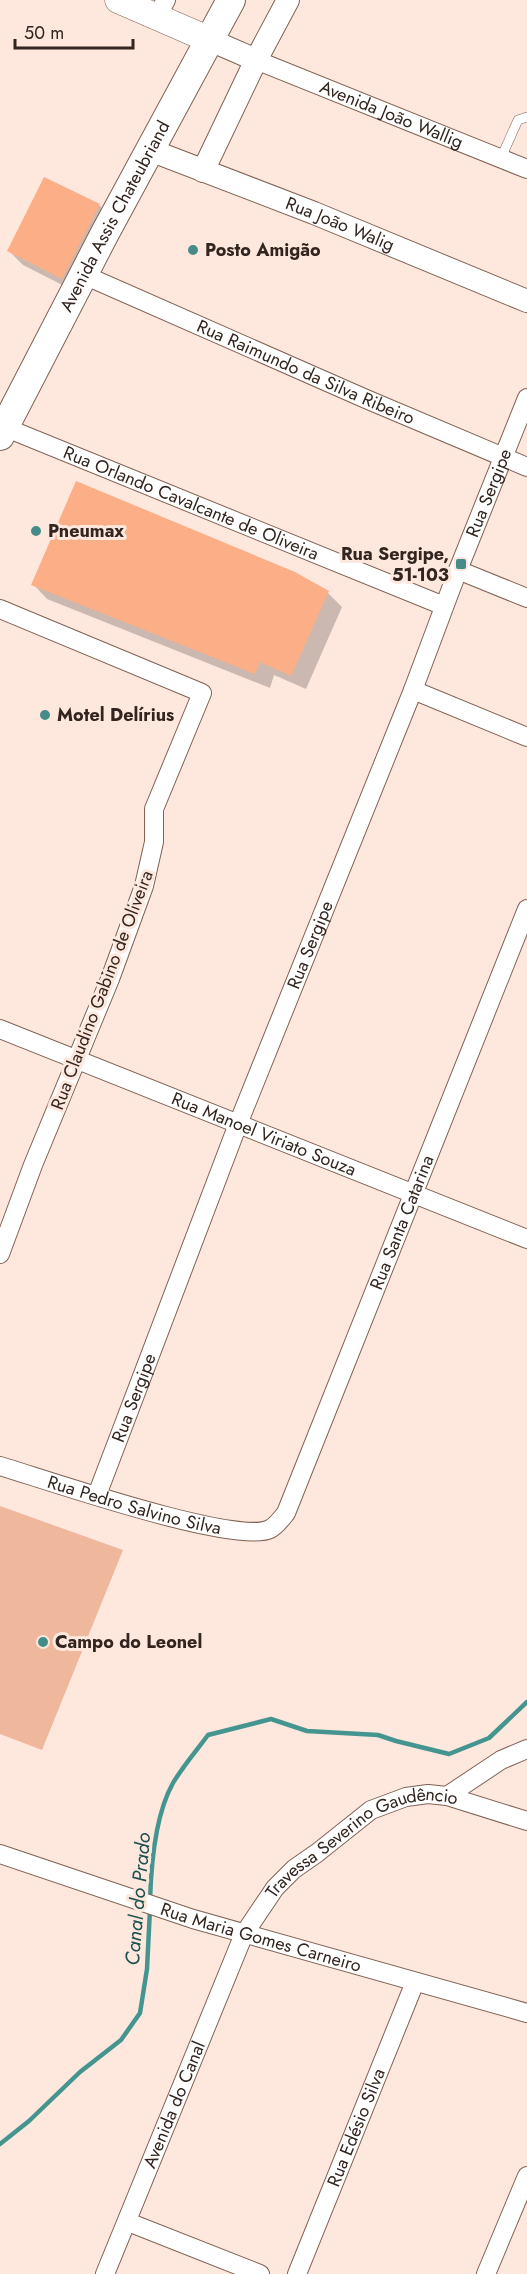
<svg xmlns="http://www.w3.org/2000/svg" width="527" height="2274" viewBox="0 0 527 2274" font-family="Jost,sans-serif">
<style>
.green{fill:#efb79b}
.shadow{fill:#0003}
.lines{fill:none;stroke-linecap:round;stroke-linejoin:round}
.stream{stroke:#449590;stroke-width:4.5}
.building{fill:#fcae86}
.service-casing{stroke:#816253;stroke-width:10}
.minor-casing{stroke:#816253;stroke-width:20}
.tertiary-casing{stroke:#816253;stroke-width:24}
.secondary-casing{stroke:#816253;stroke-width:27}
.primary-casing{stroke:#816253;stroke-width:30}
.service{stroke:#fff;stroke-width:9}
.minor{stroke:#fff;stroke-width:18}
.tertiary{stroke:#fff;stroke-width:22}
.secondary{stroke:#fff;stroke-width:26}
.primary{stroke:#fff;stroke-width:28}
.poi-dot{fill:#458c89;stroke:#fee8de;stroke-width:2}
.labels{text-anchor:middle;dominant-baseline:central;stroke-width:6;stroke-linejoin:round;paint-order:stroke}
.street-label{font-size:18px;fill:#32251f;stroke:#fee8de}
.poi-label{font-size:18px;font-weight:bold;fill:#32251f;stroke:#fee8de;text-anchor:start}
.water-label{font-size:20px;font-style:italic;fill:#1d514f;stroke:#fee8de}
</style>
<rect width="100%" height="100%" fill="#fee8de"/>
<!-- green -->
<path class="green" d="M 0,1506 L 123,1550 L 42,1750 L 0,1734 Z"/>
<!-- shadow -->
<g class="shadow">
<path d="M 99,205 L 113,219 L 76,292 L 23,265 L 9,251 Z"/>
<path d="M 33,584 L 328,593 L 342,607 L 306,689 L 274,675 L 270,688 L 47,599 Z"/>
</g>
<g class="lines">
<!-- stream -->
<g class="stream">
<path d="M 150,1901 C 151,1865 155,1815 173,1783 C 183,1766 197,1750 208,1735 L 271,1719 L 307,1731 L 378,1735 L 396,1741 L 449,1754 L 489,1738 L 527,1702"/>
<path d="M 0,2144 L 29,2121 L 80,2072 L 121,2040 L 140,2013 L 147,1969 L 150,1909"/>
</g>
</g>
<!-- building -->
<g class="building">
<path d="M 44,177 L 100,204 L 62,279 L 7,251 Z"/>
<path d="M 76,481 L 295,572 L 329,591 L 291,676 L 260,662 L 255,674 L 31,585 Z"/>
</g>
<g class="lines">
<!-- service casing -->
<g class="service-casing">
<path id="service" d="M 501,158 L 518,120 L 527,117"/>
</g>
<!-- minor casing -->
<g class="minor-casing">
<g id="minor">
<path d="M 157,16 L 166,0"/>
<path id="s1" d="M 256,60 L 527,169"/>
<path id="s2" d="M 84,275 L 366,399 L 527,467"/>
<path id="s3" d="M 4,427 L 444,606"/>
<path d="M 458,570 L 527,598"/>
<path d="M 0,609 L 202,693 L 154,809 L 154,842 L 144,886 L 110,979 L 33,1165 L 0,1254"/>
<path d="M 413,690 L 527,737"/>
<path id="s4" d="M 0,1029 L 527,1239"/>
<path id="s5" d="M 0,1466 C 44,1479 237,1546 270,1529 C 276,1526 282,1518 286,1513 L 527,909"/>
<path id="s6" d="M 97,1495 L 238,1124 L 413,690 L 458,570 L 527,398"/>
<path d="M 447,1796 L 501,1760 L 527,1749"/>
<path id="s7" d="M 0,1854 L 193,1919 L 527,2013"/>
<path d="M 128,2222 L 260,2274"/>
<path id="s8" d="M 105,2274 L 244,1934 L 275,1888 L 294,1869 L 317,1853 L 371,1810 L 406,1797 L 428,1794 L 447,1796 L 527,1821"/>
<path id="s9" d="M 297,2274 L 415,1982"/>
<path d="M 486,2274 L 527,2176"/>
</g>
</g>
<!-- tertiary casing -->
<g class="tertiary-casing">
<g id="tertiary">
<path d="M 210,40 L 256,60"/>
<path id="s10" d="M 150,150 L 314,213 L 527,301"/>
<path d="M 203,171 L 256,60 L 288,0"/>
</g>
</g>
<!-- secondary casing -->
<g class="secondary-casing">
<path id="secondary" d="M 118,0 L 210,40"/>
</g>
<!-- primary casing -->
<g class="primary-casing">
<g id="primary">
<path id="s11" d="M 0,436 L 105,233 L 231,0"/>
</g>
</g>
<!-- service -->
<use href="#service" class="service"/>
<!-- minor -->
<use href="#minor" class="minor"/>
<!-- tertiary -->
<use href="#tertiary" class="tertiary"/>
<!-- secondary -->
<use href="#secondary" class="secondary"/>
<!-- primary -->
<use href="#primary" class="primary"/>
</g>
<!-- markers -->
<g class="poi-dot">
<circle cx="193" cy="250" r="6"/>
<circle cx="36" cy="531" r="6"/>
<rect x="455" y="558" width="12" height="12" rx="3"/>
<circle cx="45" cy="715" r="6"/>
<circle cx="43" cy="1642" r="6"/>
</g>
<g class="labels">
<!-- street labels -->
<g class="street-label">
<text stroke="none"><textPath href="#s1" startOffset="146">Avenida João Wallig</textPath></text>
<text stroke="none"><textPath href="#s11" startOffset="248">Avenida Assis Chateubriand</textPath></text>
<text stroke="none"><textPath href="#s10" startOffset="204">Rua João Walig</textPath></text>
<text stroke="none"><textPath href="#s2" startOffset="242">Rua Raimundo da Silva Ribeiro</textPath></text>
<text stroke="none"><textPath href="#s6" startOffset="1076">Rua Sergipe</textPath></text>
<text stroke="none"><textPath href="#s3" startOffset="202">Rua Orlando Cavalcante de Oliveira</textPath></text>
<text stroke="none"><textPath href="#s6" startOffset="590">Rua Sergipe</textPath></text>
<text transform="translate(102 990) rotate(-69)">Rua Claudino Gabino de Oliveira</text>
<text stroke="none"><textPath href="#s4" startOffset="284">Rua Manoel Viriato Souza</textPath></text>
<text stroke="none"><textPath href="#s5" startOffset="615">Rua Santa Catarina</textPath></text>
<text stroke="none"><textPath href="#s6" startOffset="104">Rua Sergipe</textPath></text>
<text stroke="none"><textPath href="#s5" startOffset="140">Rua Pedro Salvino Silva</textPath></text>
<text stroke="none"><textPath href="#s8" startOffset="525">Travessa Severino Gaudêncio</textPath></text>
<text stroke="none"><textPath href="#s7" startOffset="274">Rua Maria Gomes Carneiro</textPath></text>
<text stroke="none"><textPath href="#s8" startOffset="183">Avenida do Canal</textPath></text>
<text stroke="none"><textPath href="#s9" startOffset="158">Rua Edésio Silva</textPath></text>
</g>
<!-- poi labels -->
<g class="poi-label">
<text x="205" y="250">Posto Amigão</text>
<text x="48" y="531">Pneumax</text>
<text x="449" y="554" text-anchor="end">Rua Sergipe,<tspan x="449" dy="21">51-103</tspan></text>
<text x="57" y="715">Motel Delírius</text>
<text x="55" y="1642">Campo do Leonel</text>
</g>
<!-- water labels -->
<g class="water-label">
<text transform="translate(138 1899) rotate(-85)">Canal do Prado</text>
</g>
</g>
<!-- scale -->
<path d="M15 39v9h118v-9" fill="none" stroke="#32251f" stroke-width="3"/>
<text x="24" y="39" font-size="18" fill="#32251f" stroke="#fee8de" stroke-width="4.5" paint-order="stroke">50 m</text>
</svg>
